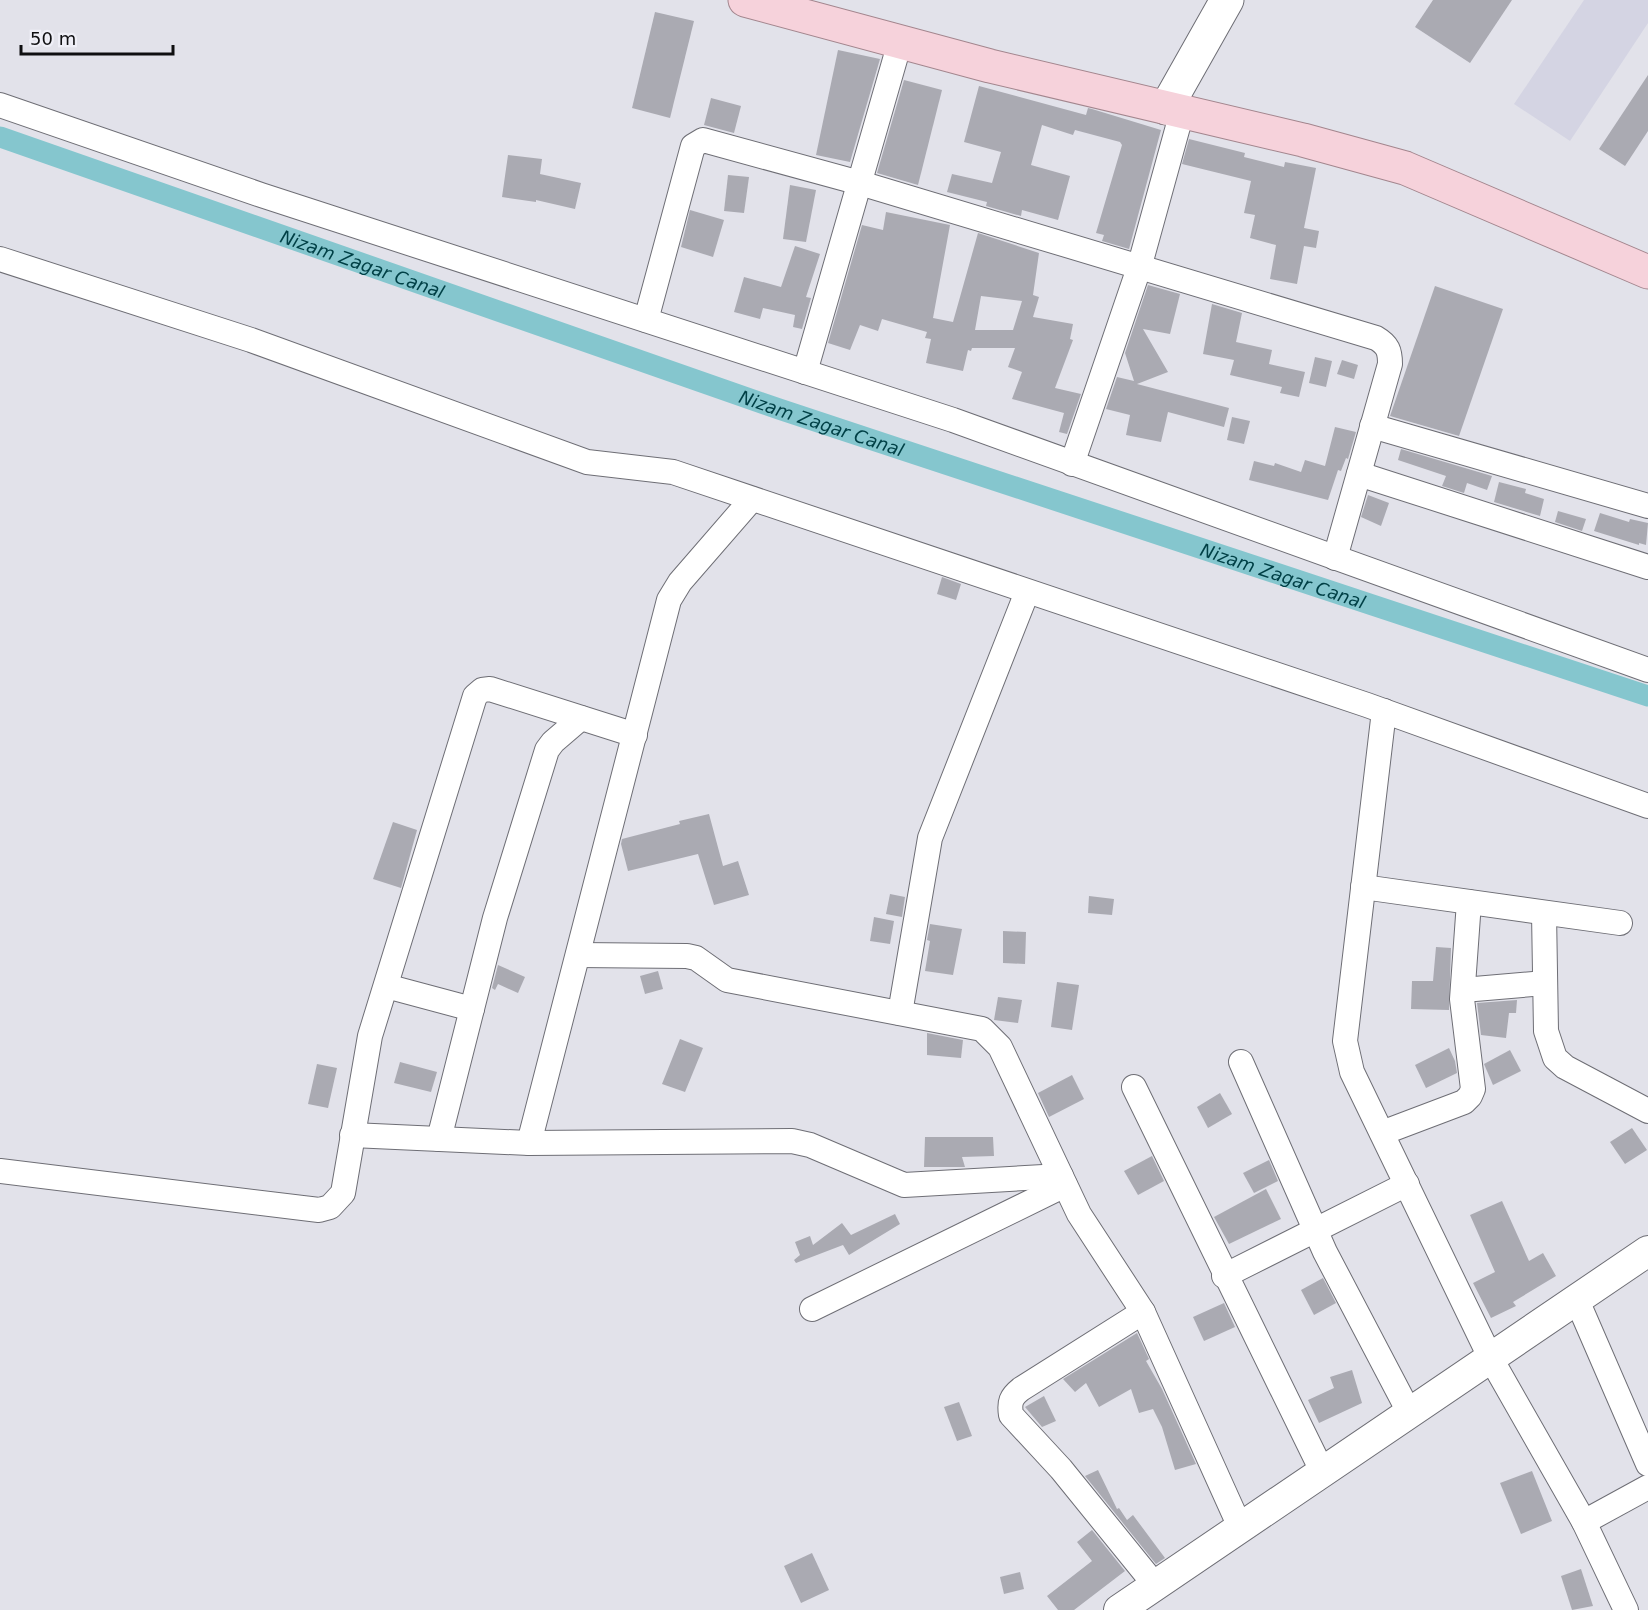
<svg xmlns="http://www.w3.org/2000/svg" width="1648" height="1610" viewBox="0 0 1648 1610" font-family="'DejaVu Sans',sans-serif">
<style>
.built{fill:#d4d4e3}
.lines{fill:none;stroke-linecap:round;stroke-linejoin:round}
.canal{stroke:#85c6ce;stroke-width:21}
.building{fill:#aaaab2;fill-rule:evenodd}
.minor-casing{stroke:#6e6e75;stroke-width:26}
.tertiary-casing{stroke:#6e6e75;stroke-width:32}
.secondary-casing{stroke:#6e6e75;stroke-width:35}
.trunk-casing{stroke:#a3868e;stroke-width:35}
.minor{stroke:#fff;stroke-width:24}
.tertiary{stroke:#fff;stroke-width:30}
.secondary{stroke:#fff;stroke-width:33}
.trunk{stroke:#f6d2db;stroke-width:33}
.labels{text-anchor:middle;dominant-baseline:central;stroke-width:6;stroke-linejoin:round;paint-order:stroke}
.water-label{font-size:18px;font-style:italic;fill:#004046;stroke:#efeff7}
</style>
<rect width="100%" height="100%" fill="#e2e2ea"/>
<!-- built -->
<path class="built" d="M 1584,0 L 1648,0 L 1648,23 L 1570,141 L 1514,104 Z"/>
<g class="lines">
<!-- canal -->
<path class="canal" id="s1" d="M 0,137 L 779,409 L 1648,696"/>
</g>
<!-- building -->
<g class="building">
<path d="M 1433,0 L 1512,0 L 1470,63 L 1415,27 Z"/>
<path d="M 655,12 L 694,21 L 670,118 L 632,108 Z"/>
<path d="M 838,50 L 880,59 L 850,162 L 816,155 Z"/>
<path d="M 1648,75 L 1648,131 L 1625,166 L 1599,149 Z"/>
<path d="M 904,80 L 942,90 L 918,185 L 877,173 Z"/>
<path d="M 979,86 L 1086,115 L 1088,108 L 1092,109 L 1161,130 L 1129,249 L 1102,241 L 1104,235 L 1096,233 L 1122,145 L 1120,142 L 1075,130 L 1073,135 L 1042,125 L 1031,165 L 1070,176 L 1058,220 L 1022,210 L 1021,216 L 986,206 L 987,202 L 947,192 L 952,174 L 992,183 L 1001,152 L 964,142 Z"/>
<path d="M 711,98 L 741,106 L 734,133 L 704,125 Z"/>
<path d="M 1189,139 L 1245,153 L 1244,157 L 1284,167 L 1285,162 L 1316,168 L 1304,228 L 1319,231 L 1316,248 L 1304,246 L 1297,284 L 1270,279 L 1276,245 L 1250,238 L 1255,215 L 1244,213 L 1251,181 L 1182,164 Z"/>
<path d="M 508,155 L 542,159 L 540,174 L 581,183 L 575,209 L 536,200 L 536,202 L 502,197 Z"/>
<path d="M 728,175 L 749,177 L 744,213 L 724,211 Z"/>
<path d="M 790,185 L 816,190 L 806,242 L 783,239 Z"/>
<path d="M 690,210 L 724,220 L 713,257 L 681,247 Z"/>
<path d="M 886,212 L 950,225 L 933,318 L 953,322 L 978,233 L 1039,253 L 1033,295 L 1039,297 L 1033,317 L 1073,324 L 1070,339 L 1073,340 L 1055,388 L 1081,394 L 1067,434 L 1059,432 L 1064,413 L 1012,399 L 1022,372 L 1008,367 L 1015,348 L 972,348 L 971,351 L 968,350 L 963,371 L 926,363 L 931,339 L 925,338 L 927,332 L 882,319 L 878,331 L 860,325 L 850,350 L 828,343 L 862,225 L 883,230 ZM 981,296 L 1022,301 L 1013,330 L 975,330 Z"/>
<path d="M 795,246 L 820,254 L 806,297 L 811,298 L 802,329 L 793,327 L 795,315 L 763,308 L 760,319 L 734,312 L 744,277 L 781,287 Z"/>
<path d="M 1148,285 L 1180,294 L 1170,334 L 1143,329 L 1168,372 L 1137,384 L 1229,408 L 1224,427 L 1168,412 L 1161,442 L 1126,435 L 1130,415 L 1106,409 L 1117,377 L 1134,381 L 1125,353 Z"/>
<path d="M 1435,286 L 1503,309 L 1459,436 L 1390,416 Z"/>
<path d="M 1212,304 L 1242,313 L 1236,342 L 1272,350 L 1269,364 L 1305,372 L 1299,397 L 1280,393 L 1282,387 L 1230,375 L 1234,360 L 1203,354 Z"/>
<path d="M 1315,357 L 1332,361 L 1326,387 L 1309,383 Z"/>
<path d="M 1342,360 L 1358,365 L 1354,379 L 1337,374 Z"/>
<path d="M 1232,417 L 1250,421 L 1244,444 L 1227,440 Z"/>
<path d="M 1335,427 L 1356,432 L 1348,459 L 1346,458 L 1341,471 L 1338,470 L 1328,500 L 1249,480 L 1254,461 L 1274,466 L 1275,463 L 1301,472 L 1305,460 L 1325,466 Z"/>
<path d="M 1401,449 L 1492,476 L 1487,490 L 1467,483 L 1464,493 L 1442,486 L 1446,476 L 1398,460 Z"/>
<path d="M 1499,482 L 1526,489 L 1525,493 L 1544,499 L 1540,516 L 1494,502 Z"/>
<path d="M 1368,495 L 1389,503 L 1381,526 L 1361,517 Z"/>
<path d="M 1558,511 L 1586,519 L 1582,531 L 1555,522 Z"/>
<path d="M 1600,513 L 1629,522 L 1630,519 L 1648,523 L 1646,545 L 1639,543 L 1639,545 L 1594,531 Z"/>
<path d="M 942,577 L 961,584 L 956,600 L 937,594 Z"/>
<path d="M 709,814 L 723,866 L 738,861 L 749,895 L 714,905 L 698,854 L 628,871 L 621,844 L 622,839 L 680,824 L 679,821 Z"/>
<path d="M 393,822 L 417,830 L 401,888 L 373,879 Z"/>
<path d="M 890,894 L 905,897 L 902,917 L 886,914 Z"/>
<path d="M 1089,896 L 1114,899 L 1112,915 L 1088,913 Z"/>
<path d="M 874,917 L 894,921 L 890,944 L 870,941 Z"/>
<path d="M 930,924 L 962,929 L 953,975 L 925,971 L 930,941 L 927,940 Z"/>
<path d="M 1003,931 L 1026,932 L 1025,964 L 1003,963 Z"/>
<path d="M 1436,947 L 1451,948 L 1449,1010 L 1411,1009 L 1412,981 L 1433,981 Z"/>
<path d="M 498,965 L 525,977 L 518,993 L 498,984 L 495,990 L 492,988 Z"/>
<path d="M 658,971 L 663,989 L 645,994 L 640,976 Z"/>
<path d="M 1057,982 L 1079,985 L 1072,1030 L 1051,1027 Z"/>
<path d="M 998,997 L 1022,1000 L 1018,1023 L 994,1020 Z"/>
<path d="M 1517,1000 L 1516,1013 L 1509,1013 L 1506,1038 L 1481,1035 L 1477,1003 Z"/>
<path d="M 927,1033 L 963,1040 L 961,1058 L 927,1055 Z"/>
<path d="M 680,1039 L 703,1048 L 685,1092 L 662,1084 Z"/>
<path d="M 1449,1048 L 1455,1061 L 1457,1073 L 1426,1088 L 1415,1065 Z"/>
<path d="M 1510,1050 L 1521,1071 L 1493,1085 L 1484,1064 Z"/>
<path d="M 400,1062 L 437,1072 L 431,1092 L 394,1083 Z"/>
<path d="M 317,1064 L 337,1068 L 328,1108 L 308,1104 Z"/>
<path d="M 1072,1075 L 1084,1099 L 1049,1117 L 1038,1093 Z"/>
<path d="M 1220,1093 L 1232,1114 L 1208,1128 L 1197,1107 Z"/>
<path d="M 1632,1128 L 1647,1150 L 1625,1164 L 1610,1142 Z"/>
<path d="M 925,1137 L 993,1137 L 994,1156 L 962,1157 L 965,1167 L 924,1167 Z"/>
<path d="M 1152,1156 L 1164,1181 L 1138,1195 L 1124,1171 Z"/>
<path d="M 1269,1160 L 1278,1181 L 1254,1193 L 1243,1173 Z"/>
<path d="M 1266,1189 L 1281,1219 L 1229,1244 L 1214,1217 Z"/>
<path d="M 1502,1201 L 1529,1261 L 1543,1253 L 1556,1276 L 1513,1302 L 1516,1306 L 1491,1318 L 1473,1283 L 1495,1272 L 1470,1215 Z"/>
<path d="M 895,1214 L 900,1224 L 849,1255 L 843,1245 L 796,1263 L 794,1260 L 800,1255 L 795,1242 L 810,1236 L 813,1245 L 842,1223 L 851,1235 Z"/>
<path d="M 1323,1278 L 1336,1303 L 1314,1315 L 1301,1290 Z"/>
<path d="M 1224,1303 L 1235,1327 L 1204,1341 L 1193,1317 Z"/>
<path d="M 1137,1333 L 1149,1359 L 1146,1361 L 1162,1389 L 1196,1464 L 1175,1470 L 1162,1427 L 1153,1409 L 1139,1413 L 1131,1389 L 1099,1407 L 1086,1383 L 1075,1392 L 1063,1379 Z"/>
<path d="M 1352,1370 L 1362,1403 L 1319,1423 L 1308,1400 L 1334,1388 L 1330,1377 Z"/>
<path d="M 1044,1396 L 1056,1421 L 1042,1427 L 1025,1407 Z"/>
<path d="M 959,1402 L 972,1436 L 957,1441 L 944,1407 Z"/>
<path d="M 1098,1470 L 1117,1509 L 1119,1508 L 1127,1520 L 1133,1515 L 1165,1558 L 1156,1564 L 1085,1476 Z"/>
<path d="M 1532,1471 L 1552,1521 L 1521,1534 L 1500,1483 Z"/>
<path d="M 1092,1530 L 1125,1571 L 1074,1610 L 1058,1610 L 1047,1596 L 1092,1561 L 1077,1542 Z"/>
<path d="M 812,1553 L 829,1590 L 801,1603 L 784,1566 Z"/>
<path d="M 1581,1569 L 1593,1606 L 1572,1610 L 1561,1576 Z"/>
<path d="M 1020,1572 L 1024,1589 L 1004,1594 L 1000,1577 Z"/>
</g>
<g class="lines">
<!-- minor casing -->
<g class="minor-casing">
<g id="minor">
<path d="M 0,105 L 261,195 L 953,420 L 1648,670"/>
<path d="M 0,259 L 251,340 L 587,462 L 673,472 L 1367,705 L 1648,806"/>
<path d="M 646,320 L 693,146 L 703,140 L 860,183 L 1376,338 C 1388,345 1390,351 1390,364 L 1335,558"/>
<path d="M 805,372 L 900,42"/>
<path d="M 1372,426 L 1648,506"/>
<path d="M 1072,464 L 1139,268 L 1182,112"/>
<path d="M 1359,474 L 1648,567"/>
<path d="M 1384,711 L 1345,1041 L 1352,1072 L 1490,1357 L 1584,1522 L 1626,1610"/>
<path d="M 1363,887 L 1620,923"/>
<path d="M 1544,913 L 1546,1031 L 1555,1058 L 1565,1067 L 1648,1111"/>
<path d="M 578,955 L 687,956 L 696,958 L 727,980 L 982,1029 L 1000,1047 L 1079,1214 L 1143,1312 L 1240,1527"/>
<path d="M 386,986 L 472,1009"/>
<path d="M 1463,990 L 1545,983"/>
<path d="M 900,1013 L 930,838 L 1027,592"/>
<path d="M 1241,1062 L 1325,1252 L 1409,1412"/>
<path d="M 1134,1087 L 1322,1471"/>
<path d="M 1382,1133 L 1464,1102 L 1470,1096 L 1473,1089 L 1462,999 L 1469,902"/>
<path d="M 352,1135 L 529,1143 L 792,1141 L 810,1145 L 904,1185 L 1061,1176"/>
<path d="M 439,1139 L 495,918 L 547,750 L 553,742 L 581,718"/>
<path d="M 529,1143 L 669,600 L 680,582 L 752,499"/>
<path d="M 0,1171 L 319,1210 L 330,1207 L 343,1193 L 370,1036 L 475,696 L 482,690 L 490,689 L 635,735"/>
<path d="M 1224,1276 L 1407,1184"/>
<path d="M 1576,1298 L 1648,1464"/>
<path d="M 812,1309 L 1065,1185"/>
<path d="M 1143,1312 L 1021,1389 C 1011,1397 1009,1402 1011,1415 L 1061,1469 L 1155,1585"/>
<path d="M 1584,1522 L 1648,1487"/>
</g>
</g>
<!-- tertiary casing -->
<g class="tertiary-casing">
<path id="tertiary" d="M 1119,1610 L 1648,1251"/>
</g>
<!-- secondary casing -->
<g class="secondary-casing">
<path id="secondary" d="M 1166,108 L 1227,0"/>
</g>
<!-- trunk casing -->
<g class="trunk-casing">
<path id="trunk" d="M 745,0 L 990,66 L 1303,140 L 1405,168 L 1648,272"/>
</g>
<!-- minor -->
<use href="#minor" class="minor"/>
<!-- tertiary -->
<use href="#tertiary" class="tertiary"/>
<!-- secondary -->
<use href="#secondary" class="secondary"/>
<!-- trunk -->
<use href="#trunk" class="trunk"/>
</g>
<g class="labels">
<!-- water labels -->
<g class="water-label">
<text stroke="none"><textPath href="#s1" startOffset="384">Nizam Zagar Canal</textPath></text>
<text stroke="none"><textPath href="#s1" startOffset="870">Nizam Zagar Canal</textPath></text>
<text stroke="none"><textPath href="#s1" startOffset="1356">Nizam Zagar Canal</textPath></text>
</g>
</g>
<!-- scale -->
<path d="M21 45v9h152v-9" fill="none" stroke="#0f0f11" stroke-width="3"/>
<text x="30" y="45" font-size="18" fill="#0f0f11" stroke="#efeff7" stroke-width="4.5" paint-order="stroke">50 m</text>
</svg>
